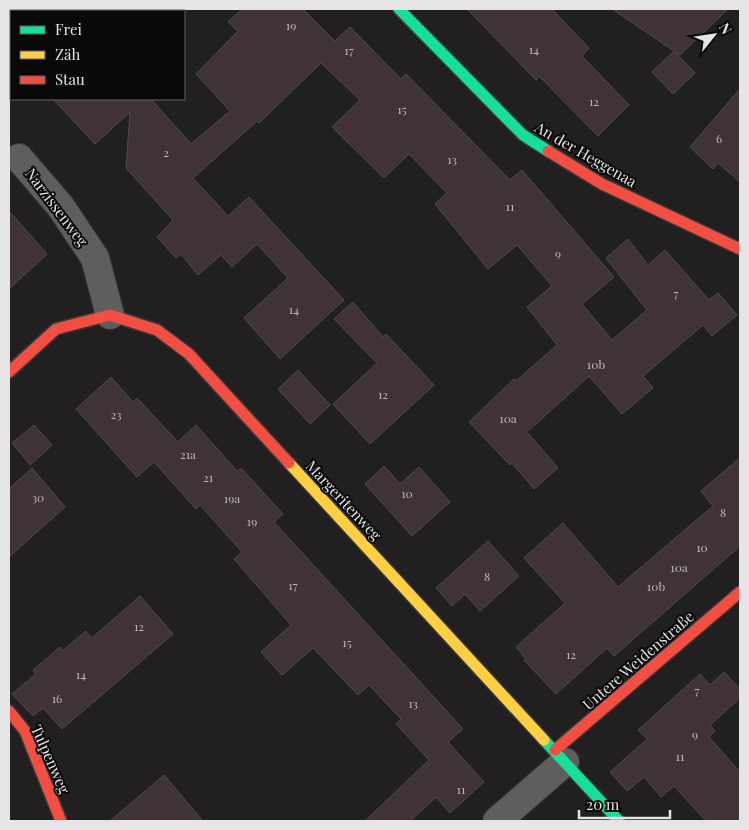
<svg xmlns="http://www.w3.org/2000/svg" width="749" height="830" viewBox="0 0 749 830" font-family="'Playfair Display',serif">
<style>
.building{fill:#403335;stroke:#4d4c4c}
.lines{fill:none;stroke-linecap:round;stroke-linejoin:round}
.street-casing{stroke:#3a393a;stroke-width:30}
.fast-casing{stroke:#3a393a;stroke-width:14}
.slow-casing{stroke:#3a393a;stroke-width:14}
.jam-casing{stroke:#3a393a;stroke-width:14}
.street{stroke:#5f5d5e;stroke-width:28}
.fast{stroke:#16e098;stroke-width:11}
.slow{stroke:#ffcf43;stroke-width:11}
.jam{stroke:#f24e42;stroke-width:11}
.labels{text-anchor:middle;dominant-baseline:central;stroke-width:4;stroke-linejoin:round;paint-order:stroke}
.number-label{font-size:12px;fill:#bdb8b9}
.street-label{font-size:15px;fill:#e7e4e5;stroke:#0a0909}
</style>
<rect width="100%" height="100%" fill="#211f20"/>
<!-- building -->
<g class="building">
<path d="M 242,9 L 303,9 L 335,41 L 350,27 L 401,79 L 406,74 L 510,180 L 522,170 L 614,277 L 582,304 L 612,340 L 647,310 L 606,258 L 628,239 L 648,265 L 665,250 L 709,300 L 718,293 L 737,315 L 712,336 L 703,325 L 643,376 L 653,388 L 622,414 L 589,376 L 527,432 L 558,468 L 534,489 L 512,463 L 510,465 L 469,422 L 514,379 L 516,381 L 557,345 L 527,307 L 552,286 L 517,245 L 488,269 L 435,204 L 447,193 L 409,154 L 384,178 L 332,127 L 360,100 L 321,63 L 259,123 L 257,121 L 193,178 L 228,216 L 249,197 L 344,300 L 280,359 L 244,318 L 288,278 L 257,244 L 232,267 L 221,255 L 198,275 L 181,254 L 176,258 L 157,237 L 173,220 L 126,168 L 130,112 L 95,144 L 53,99 L 151,99 L 191,144 L 230,111 L 196,74 L 238,31 L 228,22 Z"/>
<path d="M 467,9 L 552,9 L 589,48 L 582,56 L 629,105 L 598,136 L 539,76 L 536,80 Z"/>
<path d="M 612,9 L 728,9 L 680,55 L 675,52 L 695,73 L 673,94 L 652,72 L 674,51 Z"/>
<path d="M 740,89 L 740,182 L 718,163 L 713,169 L 690,147 Z"/>
<path d="M 9,211 L 47,254 L 9,289 Z"/>
<path d="M 353,302 L 383,337 L 386,334 L 434,385 L 370,444 L 333,404 L 377,363 L 334,319 Z"/>
<path d="M 298,370 L 330,405 L 310,424 L 278,389 Z"/>
<path d="M 111,377 L 133,402 L 137,398 L 178,442 L 196,425 L 237,471 L 241,468 L 283,514 L 274,522 L 463,729 L 448,742 L 484,782 L 450,813 L 436,797 L 410,821 L 365,821 L 429,760 L 396,724 L 401,719 L 369,685 L 358,695 L 313,648 L 282,675 L 261,652 L 291,625 L 234,559 L 242,552 L 200,505 L 196,509 L 154,462 L 137,477 L 76,409 Z"/>
<path d="M 34,425 L 52,445 L 30,465 L 12,443 Z"/>
<path d="M 740,458 L 740,546 L 614,656 L 607,648 L 556,694 L 524,660 L 526,659 L 516,647 L 565,603 L 524,558 L 563,523 L 618,587 L 713,506 L 701,491 Z"/>
<path d="M 384,466 L 400,484 L 419,467 L 450,502 L 412,536 L 365,484 Z"/>
<path d="M 32,468 L 65,507 L 9,557 L 9,489 Z"/>
<path d="M 488,541 L 519,576 L 480,611 L 465,594 L 452,606 L 436,588 Z"/>
<path d="M 140,596 L 173,634 L 62,729 L 43,708 L 33,716 L 12,694 L 36,674 L 33,670 L 60,647 L 62,651 L 86,631 L 92,638 Z"/>
<path d="M 724,672 L 740,689 L 740,698 L 710,725 L 715,731 L 709,737 L 740,772 L 740,821 L 706,821 L 674,786 L 661,797 L 644,777 L 627,791 L 610,772 L 647,739 L 638,730 L 700,674 L 710,685 Z"/>
<path d="M 164,775 L 203,821 L 110,821 Z"/>
</g>
<g class="lines">
<!-- street casing -->
<g class="street-casing">
<g id="street">
<path d="M 19,158 L 61,207 L 95,258 L 110,315"/>
<path d="M 497,821 L 565,762"/>
</g>
</g>
<!-- fast casing -->
<g class="fast-casing">
<g id="fast">
<path d="M 399,9 L 523,135 L 548,151"/>
<path d="M 544,740 L 619,821"/>
</g>
</g>
<!-- slow casing -->
<g class="slow-casing">
<path id="slow" d="M 289,463 L 544,740"/>
</g>
<!-- jam casing -->
<g class="jam-casing">
<g id="jam">
<path d="M 548,151 L 602,184 L 740,249"/>
<path d="M 9,372 L 56,329 L 110,315 L 157,330 L 189,354 L 289,463"/>
<path d="M 9,711 L 25,731 L 61,821"/>
<path d="M 555,750 L 740,592"/>
</g>
</g>
<!-- street -->
<use href="#street" class="street"/>
<!-- fast -->
<use href="#fast" class="fast"/>
<!-- slow -->
<use href="#slow" class="slow"/>
<!-- jam -->
<use href="#jam" class="jam"/>
</g>
<g class="labels">
<!-- number labels -->
<g class="number-label">
<text x="291" y="25">19</text>
<text x="534" y="49">14</text>
<text x="349" y="50">17</text>
<text x="594" y="101">12</text>
<text x="402" y="109">15</text>
<text x="719" y="138">6</text>
<text x="166" y="152">2</text>
<text x="452" y="159">13</text>
<text x="510" y="206">11</text>
<text x="558" y="253">9</text>
<text x="676" y="293">7</text>
<text x="294" y="309">14</text>
<text x="596" y="364">10b</text>
<text x="383" y="394">12</text>
<text x="116" y="414">23</text>
<text x="508" y="418">10a</text>
<text x="188" y="454">21a</text>
<text x="208" y="477">21</text>
<text x="407" y="493">10</text>
<text x="38" y="497">30</text>
<text x="232" y="498">19a</text>
<text x="723" y="512">8</text>
<text x="252" y="521">19</text>
<text x="702" y="547">10</text>
<text x="679" y="567">10a</text>
<text x="487" y="576">8</text>
<text x="293" y="585">17</text>
<text x="656" y="586">10b</text>
<text x="139" y="626">12</text>
<text x="347" y="642">15</text>
<text x="571" y="654">12</text>
<text x="81" y="674">14</text>
<text x="697" y="690">7</text>
<text x="57" y="698">16</text>
<text x="413" y="703">13</text>
<text x="695" y="734">9</text>
<text x="680" y="756">11</text>
<text x="461" y="789">11</text>
</g>
<!-- street labels -->
<g class="street-label">
<text transform="translate(586 154) rotate(30)">An der Heggenaa</text>
<text transform="translate(57 207) rotate(53)">Narzissenweg</text>
<text transform="translate(344 500) rotate(47)">Margeritenweg</text>
<text transform="translate(638 660) rotate(-41)">Untere Weidenstraße</text>
<text transform="translate(51 759) rotate(66)">Tulpenweg</text>
</g>
</g>
<!-- border -->
<rect width="749" height="830" fill="none" stroke="#e7e4e5" stroke-width="20"/>
<!-- legend -->
<rect x="10" y="10" width="175" height="90" fill="#0a0909" stroke="#626161"/>
<rect x="20" y="26" width="25" height="8" fill="#16e098" stroke="#626161"/>
<text x="55" y="35" font-size="15" fill="#e7e4e5">Frei</text>
<rect x="20" y="51" width="25" height="8" fill="#ffcf43" stroke="#626161"/>
<text x="55" y="60" font-size="15" fill="#e7e4e5">Zäh</text>
<rect x="20" y="76" width="25" height="8" fill="#f24e42" stroke="#626161"/>
<text x="55" y="85" font-size="15" fill="#e7e4e5">Stau</text>
<!-- north arrow -->
<g transform="translate(714 35) rotate(60)" stroke="#0a0909" stroke-width="4" paint-order="stroke">
<path d="M0-4L9 19L0 12L-9 19Z" fill="#e7e4e5"/>
<text y="-8" font-size="14" font-weight="bold" text-anchor="middle" fill="#e7e4e5">N</text>
</g>
<!-- scale -->
<path d="M579 810v8h91v-8" fill="none" stroke="#e7e4e5" stroke-width="2.5"/>
<text x="586" y="810" font-size="15" fill="#e7e4e5" stroke="#0a0909" stroke-width="4" paint-order="stroke">20 m</text>
</svg>
